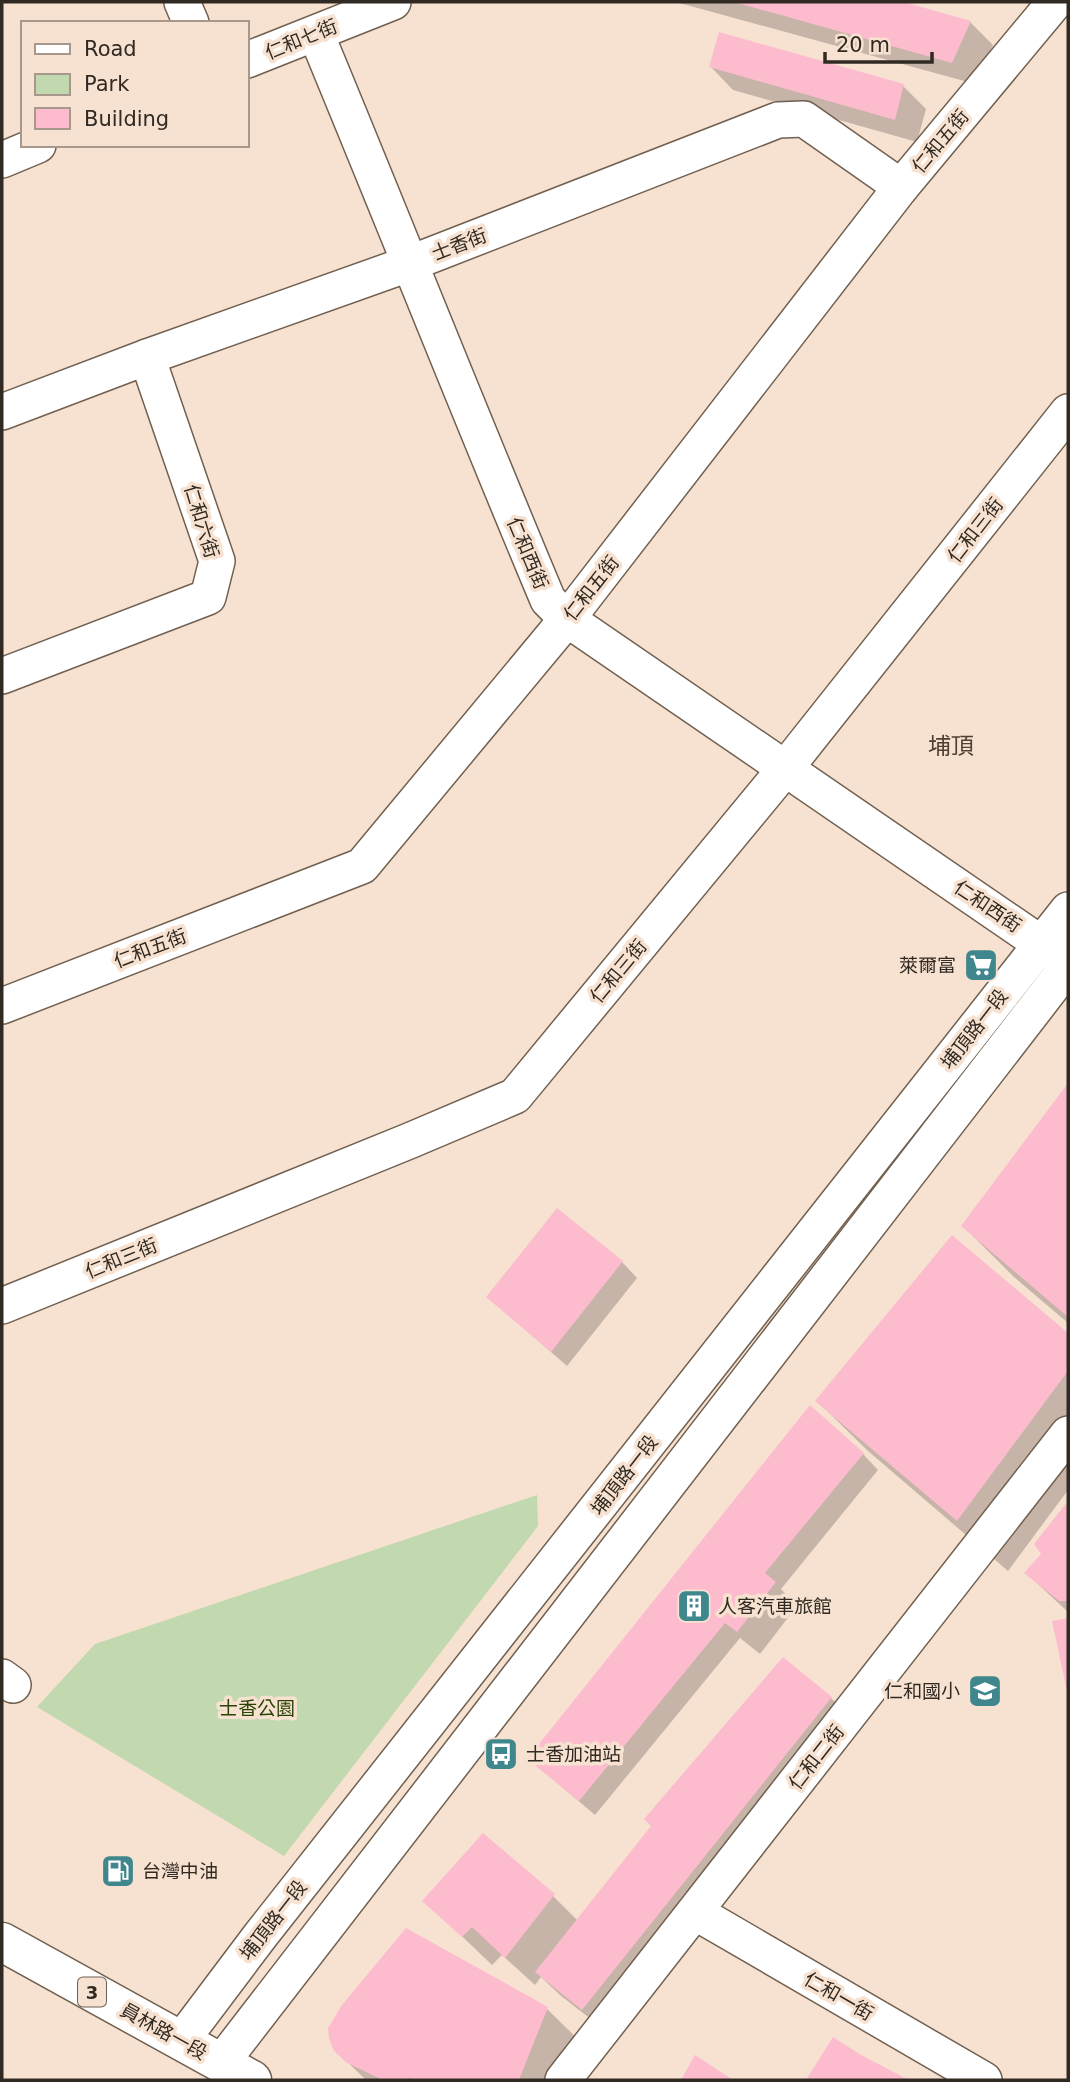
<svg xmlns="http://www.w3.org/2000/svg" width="1070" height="2082" viewBox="0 0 1070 2082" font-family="'DejaVu Sans','Noto Sans TC',sans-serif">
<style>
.green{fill:#c2d8ae}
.shadow{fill:#0003}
.building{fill:#fdbbce}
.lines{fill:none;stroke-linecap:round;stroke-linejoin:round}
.minor-casing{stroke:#716050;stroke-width:38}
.major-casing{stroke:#716050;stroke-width:41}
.minor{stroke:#fff;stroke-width:35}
.major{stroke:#fff;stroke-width:38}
.labels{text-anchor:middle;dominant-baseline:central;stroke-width:7;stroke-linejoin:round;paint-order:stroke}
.shield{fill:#f7e2d1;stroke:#6c6157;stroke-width:2}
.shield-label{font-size:18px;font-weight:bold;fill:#312a23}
.street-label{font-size:19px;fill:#312a23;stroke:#f7e2d1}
.poi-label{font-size:19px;fill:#312a23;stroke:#f7e2d1;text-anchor:start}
.park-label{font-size:19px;fill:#294206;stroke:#f7e2d1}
.quarter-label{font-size:23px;fill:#514132;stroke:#f7e2d1}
</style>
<rect width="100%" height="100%" fill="#f7e2d1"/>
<!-- green -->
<path class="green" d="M 537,1495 L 538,1526 L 284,1856 L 37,1707 L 95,1644 Z"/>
<!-- shadow -->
<g class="shadow">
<path d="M 676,2 L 898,2 L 970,22 L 993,45 L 975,84 Z"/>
<path d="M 711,67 L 903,86 L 926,109 L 917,142 L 733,90 Z"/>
<path d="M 1068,1086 L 1068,1323 L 1014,1277 L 963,1226 Z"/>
<path d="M 558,1210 L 622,1262 L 637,1278 L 567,1366 L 488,1297 Z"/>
<path d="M 952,1238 L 1068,1335 L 1068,1490 L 1008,1571 L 868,1451 L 817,1401 Z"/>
<path d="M 863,1454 L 878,1470 L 781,1589 L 797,1606 L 760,1654 L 740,1638 L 595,1815 L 529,1759 Z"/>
<path d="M 1068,1504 L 1068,1612 L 1026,1573 L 1043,1554 L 1036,1544 Z"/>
<path d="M 831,1698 L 853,1720 L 606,2031 L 560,1995 L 541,1977 L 535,1985 L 502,1955 L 492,1965 L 425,1901 L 553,1896 L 578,1921 Z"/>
<path d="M 547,2009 L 586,2047 L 573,2080 L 366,2080 L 335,2050 Z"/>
</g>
<!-- building -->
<g class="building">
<path d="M 734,2 L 904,2 L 971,21 L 952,63 Z"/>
<path d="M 719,32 L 904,84 L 895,120 L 709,67 Z"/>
<path d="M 1068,1083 L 1068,1317 L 961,1226 Z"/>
<path d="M 557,1208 L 623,1261 L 551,1352 L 486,1297 Z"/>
<path d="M 952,1235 L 1068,1333 L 1068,1371 L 957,1521 L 815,1401 Z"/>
<path d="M 810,1405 L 864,1453 L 765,1573 L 776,1582 L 737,1632 L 725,1623 L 579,1801 L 527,1759 Z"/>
<path d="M 1068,1501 L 1068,1601 L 1059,1601 L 1024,1573 L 1041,1554 L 1034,1544 Z"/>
<path d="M 1068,1618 L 1068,1691 L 1067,1691 L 1052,1621 Z"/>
<path d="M 783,1657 L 832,1697 L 582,2010 L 535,1972 L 651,1826 L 644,1819 Z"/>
<path d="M 483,1833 L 555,1894 L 505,1958 L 472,1927 L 462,1937 L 422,1901 Z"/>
<path d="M 406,1928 L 548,2007 L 519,2080 L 417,2080 L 408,2078 L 406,2080 L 383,2080 L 347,2063 L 334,2051 L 329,2039 L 328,2028 L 342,2005 Z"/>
<path d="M 833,2037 L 861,2055 L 909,2080 L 806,2080 Z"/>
<path d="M 695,2055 L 733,2080 L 681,2080 Z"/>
</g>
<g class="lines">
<!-- minor casing -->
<g class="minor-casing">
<g id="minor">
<path d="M 182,2 L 191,23"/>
<path d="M 316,34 C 394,222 469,412 548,600 L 567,619 L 1059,956"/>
<path d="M 247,60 L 393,2"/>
<path d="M 2,160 L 38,145"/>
<path d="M 2,412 L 147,357 L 411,263 L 778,120 L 804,119 L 901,187"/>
<path d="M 2,676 L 208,597 L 217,561 L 147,357"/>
<path d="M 2,1006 L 362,866 L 567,619 L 901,187 L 1055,2"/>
<path d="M 2,1306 L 409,1141 L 515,1096 L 784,770 L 1068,412"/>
<path d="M 2,1677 L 13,1685"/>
<path d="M 695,1912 L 984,2080"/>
<path d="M 181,2041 L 260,1936 L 1068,910"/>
<path d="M 221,2063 L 1068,966"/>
<path d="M 563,2080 L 1068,1434"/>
</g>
</g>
<!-- major casing -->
<g class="major-casing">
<path id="major" d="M 2,1942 L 252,2080"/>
</g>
<!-- minor -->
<use href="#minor" class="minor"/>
<!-- major -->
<use href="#major" class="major"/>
</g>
<!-- icons -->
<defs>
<g id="supermarket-square" transform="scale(1.75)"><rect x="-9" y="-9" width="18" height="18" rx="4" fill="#3f878d" stroke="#f7e2d1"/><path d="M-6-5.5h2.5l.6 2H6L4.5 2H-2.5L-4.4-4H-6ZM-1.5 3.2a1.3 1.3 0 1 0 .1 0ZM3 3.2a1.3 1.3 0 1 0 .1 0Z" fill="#fff"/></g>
<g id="building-square" transform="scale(1.75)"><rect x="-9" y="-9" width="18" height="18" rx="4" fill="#3f878d" stroke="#f7e2d1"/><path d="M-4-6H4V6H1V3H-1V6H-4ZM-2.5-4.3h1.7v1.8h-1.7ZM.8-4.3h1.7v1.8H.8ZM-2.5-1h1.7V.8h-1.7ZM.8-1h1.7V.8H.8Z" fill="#fff"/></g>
<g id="school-square" transform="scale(1.75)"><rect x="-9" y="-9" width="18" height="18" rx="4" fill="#3f878d" stroke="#f7e2d1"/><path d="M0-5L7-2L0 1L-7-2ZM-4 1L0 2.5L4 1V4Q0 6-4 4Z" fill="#fff"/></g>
<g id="bus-square" transform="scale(1.75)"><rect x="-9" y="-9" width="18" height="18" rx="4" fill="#3f878d" stroke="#f7e2d1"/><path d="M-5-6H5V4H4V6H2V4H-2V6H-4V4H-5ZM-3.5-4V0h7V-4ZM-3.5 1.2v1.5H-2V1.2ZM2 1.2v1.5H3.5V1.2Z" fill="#fff"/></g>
<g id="fuel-square" transform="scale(1.75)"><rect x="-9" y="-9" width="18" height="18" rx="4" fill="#3f878d" stroke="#f7e2d1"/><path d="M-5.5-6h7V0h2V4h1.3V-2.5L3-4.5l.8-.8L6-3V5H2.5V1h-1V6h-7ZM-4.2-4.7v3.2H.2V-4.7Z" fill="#fff"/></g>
</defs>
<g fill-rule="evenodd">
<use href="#supermarket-square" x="981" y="965"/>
<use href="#building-square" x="694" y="1606"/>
<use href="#school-square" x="985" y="1691"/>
<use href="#bus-square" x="501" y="1754"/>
<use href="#fuel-square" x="118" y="1871"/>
</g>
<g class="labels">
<!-- shield labels -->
<rect class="shield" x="78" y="1977.5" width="28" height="29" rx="5"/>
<g class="shield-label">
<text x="92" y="1992">3</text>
</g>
<!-- street labels -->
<g class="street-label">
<text transform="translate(301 39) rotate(-22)">仁和七街</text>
<text transform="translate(940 141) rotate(-50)">仁和五街</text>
<text transform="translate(459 244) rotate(-21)">士香街</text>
<text transform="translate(202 521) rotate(73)">仁和六街</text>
<text transform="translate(975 530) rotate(-52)">仁和三街</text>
<text transform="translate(528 553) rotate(67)">仁和西街</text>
<text transform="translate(591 588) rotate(-52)">仁和五街</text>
<text transform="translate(988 906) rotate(34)">仁和西街</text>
<text transform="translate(150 948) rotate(-21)">仁和五街</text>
<text transform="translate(618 971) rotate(-50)">仁和三街</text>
<text transform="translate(974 1029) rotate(-52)">埔頂路一段</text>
<text transform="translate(121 1258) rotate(-22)">仁和三街</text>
<text transform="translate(624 1475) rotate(-52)">埔頂路一段</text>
<text transform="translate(816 1757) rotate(-52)">仁和二街</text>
<text transform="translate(273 1920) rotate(-52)">埔頂路一段</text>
<text transform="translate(839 1996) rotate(30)">仁和一街</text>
<text transform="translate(164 2031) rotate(29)">員林路一段</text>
</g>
<!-- poi labels -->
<g class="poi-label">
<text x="956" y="965" text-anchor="end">萊爾富</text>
<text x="718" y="1606">人客汽車旅館</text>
<text x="960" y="1691" text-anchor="end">仁和國小</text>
<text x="526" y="1754">士香加油站</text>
<text x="142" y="1871">台灣中油</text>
</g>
<!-- park labels -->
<g class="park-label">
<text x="257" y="1708">士香公園</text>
</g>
<!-- quarter labels -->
<g class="quarter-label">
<text x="951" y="746">埔頂</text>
</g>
</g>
<!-- border -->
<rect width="1070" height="2082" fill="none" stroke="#312a23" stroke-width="7"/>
<!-- legend -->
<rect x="21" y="21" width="228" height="126" fill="#f7e2d1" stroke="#a8988b" stroke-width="2"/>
<rect x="35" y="44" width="35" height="10" fill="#ffffff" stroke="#a8988b" stroke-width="2"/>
<text x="84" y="56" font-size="21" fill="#312a23">Road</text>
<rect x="35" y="74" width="35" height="21" fill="#c2d8ae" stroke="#a8988b" stroke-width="2"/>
<text x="84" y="91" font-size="21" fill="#312a23">Park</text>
<rect x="35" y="108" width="35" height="21" fill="#fdbbce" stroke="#a8988b" stroke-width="2"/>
<text x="84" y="126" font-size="21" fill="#312a23">Building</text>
<!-- scale -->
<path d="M825 52v10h107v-10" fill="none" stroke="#312a23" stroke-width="3.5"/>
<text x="836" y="52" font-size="21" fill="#312a23" stroke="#f7e2d1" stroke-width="5" paint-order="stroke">20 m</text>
</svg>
